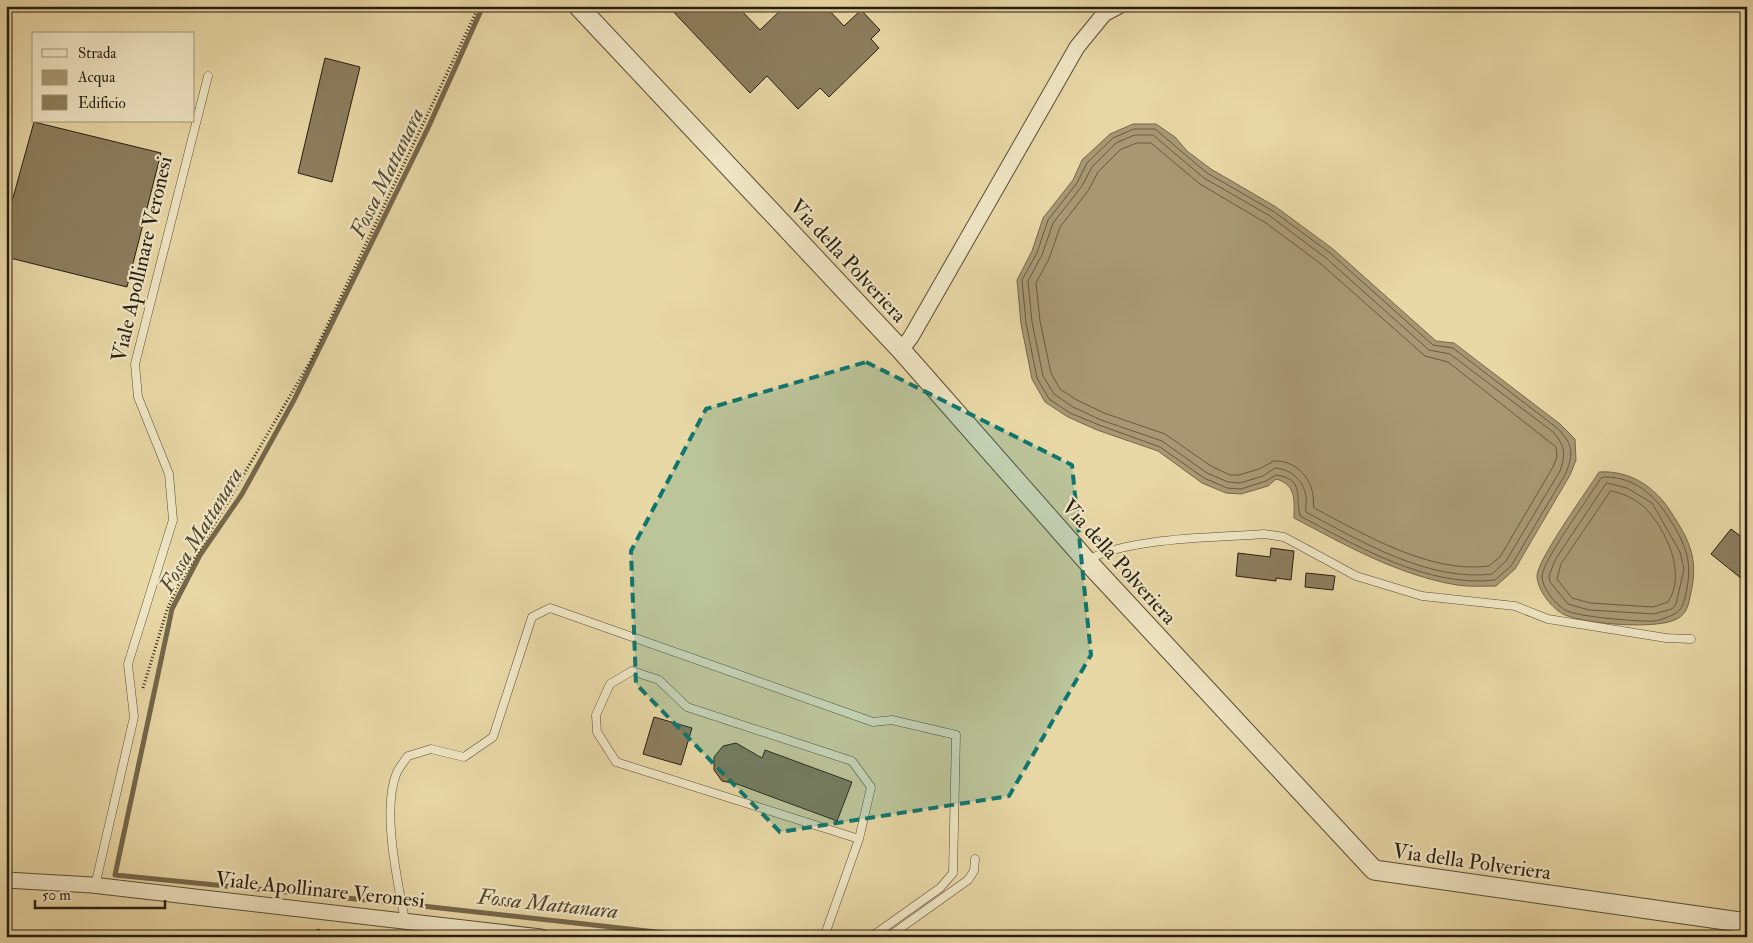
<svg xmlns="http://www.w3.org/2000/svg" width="1753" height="943" viewBox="0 0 1753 943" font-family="'IM FELL Double Pica',serif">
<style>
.water{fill:#a79873;stroke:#74674b}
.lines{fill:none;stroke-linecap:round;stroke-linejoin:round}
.shore{stroke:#685a42;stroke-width:1}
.stream{stroke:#74674b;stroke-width:5}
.building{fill:#8c7e5e;stroke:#281d10}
.service-casing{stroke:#584c36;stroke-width:9}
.minor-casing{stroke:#584c36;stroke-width:17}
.tertiary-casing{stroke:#584c36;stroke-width:21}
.path{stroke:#281d10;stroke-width:3;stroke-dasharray:1 2.5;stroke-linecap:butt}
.service{stroke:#f0e6c5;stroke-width:8}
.minor{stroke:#f0e6c5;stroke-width:15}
.tertiary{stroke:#f0e6c5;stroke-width:19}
.marked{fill:#0f766e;fill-opacity:0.2;stroke:#0f766e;stroke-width:4;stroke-dasharray:10 6;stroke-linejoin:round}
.labels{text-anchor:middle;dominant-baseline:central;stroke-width:4.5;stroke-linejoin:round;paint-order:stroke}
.street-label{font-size:21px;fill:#281d10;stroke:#f0e6c5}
.water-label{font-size:22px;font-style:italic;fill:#544833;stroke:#f0e6c5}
</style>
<rect width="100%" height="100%" fill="#e8d8a6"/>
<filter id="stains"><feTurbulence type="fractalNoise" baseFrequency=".004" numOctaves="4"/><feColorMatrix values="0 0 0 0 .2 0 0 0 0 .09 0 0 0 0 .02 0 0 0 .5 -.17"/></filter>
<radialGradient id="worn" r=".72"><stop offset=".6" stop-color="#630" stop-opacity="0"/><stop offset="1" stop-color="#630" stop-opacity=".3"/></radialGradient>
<!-- water -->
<g class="water">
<path d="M 1133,124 L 1156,124 L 1175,137 L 1187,151 L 1211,169 L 1276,207 L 1333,249 L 1436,341 L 1454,343 L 1560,424 L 1575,439 L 1576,460 L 1570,475 L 1515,569 L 1496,586 C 1483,586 1470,587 1457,585 C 1398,575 1347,546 1294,518 C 1294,501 1297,485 1276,479 L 1268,486 L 1241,494 L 1226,493 L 1202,483 L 1158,451 L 1097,430 L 1068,417 L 1045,402 L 1032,379 L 1021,324 L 1017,280 L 1032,251 L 1043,218 L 1073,180 L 1082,160 L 1110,134 Z"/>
<path d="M 1599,472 C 1630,470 1655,487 1671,512 C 1691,543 1699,560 1690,597 C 1688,607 1686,614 1677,619 C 1656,630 1587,624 1565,615 C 1553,610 1537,590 1537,576 C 1537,560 1587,491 1599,472 Z"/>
</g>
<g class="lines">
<!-- shore -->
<g class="shore">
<path d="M 1134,129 L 1155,129 L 1207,173 L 1273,211 L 1330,253 L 1433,345 L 1453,348 L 1557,428 C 1573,444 1574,452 1566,473 L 1511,566 L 1495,580 C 1428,588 1357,546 1300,516 C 1295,497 1305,479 1276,475 L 1266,481 L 1241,489 L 1227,488 L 1204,478 L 1160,447 L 1099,425 L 1070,413 L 1049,399 L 1037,378 L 1026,323 L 1022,280 L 1037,253 L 1048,220 L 1077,183 L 1087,163 L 1113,138 Z"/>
<path d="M 1135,135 L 1153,135 L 1204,178 L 1270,216 L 1326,258 L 1429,350 L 1450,354 L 1553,432 C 1565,445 1566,454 1560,471 L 1506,561 L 1492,574 C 1429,582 1360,541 1306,512 C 1305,507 1307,501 1306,496 C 1303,480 1291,469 1275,468 L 1263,476 L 1240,483 L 1228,482 L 1207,473 L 1162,441 L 1101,420 L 1073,407 L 1054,394 L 1043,376 L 1032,322 L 1028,281 L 1042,255 L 1053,223 L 1082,186 L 1092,167 L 1116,143 Z"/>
<path d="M 1137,143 L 1151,143 L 1200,184 L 1266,223 L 1321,264 L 1425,356 L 1448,362 L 1556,447 L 1557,457 L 1553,467 L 1500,557 L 1489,566 C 1430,574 1364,534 1314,508 C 1313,504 1314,500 1313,496 C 1311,476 1294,460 1274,461 L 1259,469 L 1239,475 L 1230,475 L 1211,466 L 1165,434 L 1104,413 L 1077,400 L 1060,389 L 1051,373 L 1040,321 L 1036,283 L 1049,259 L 1060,227 L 1088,191 L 1098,172 L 1120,150 Z"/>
<path d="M 1605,477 C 1635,477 1654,495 1669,518 C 1686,545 1693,562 1686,593 C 1684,601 1683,608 1676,613 C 1671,616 1661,620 1655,621 C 1640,622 1577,617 1565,610 C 1555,604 1542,588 1542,576 C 1543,560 1590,496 1601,478 Z"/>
<path d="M 1607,483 L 1627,488 L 1652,503 L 1680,552 L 1684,569 L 1676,604 L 1672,609 L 1654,614 L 1589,610 L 1568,604 L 1550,582 L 1549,576 L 1555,560 Z"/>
<path d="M 1611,491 C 1623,493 1636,499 1645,508 C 1666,529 1687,574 1668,602 L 1653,607 L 1590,603 L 1572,598 L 1557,579 L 1561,564 Z"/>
</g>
<!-- stream -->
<g class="stream">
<path d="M 386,902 L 115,875 L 172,609 L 200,555 L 242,494 L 294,400 L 428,128 L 483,6"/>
<path d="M 422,906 L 701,937"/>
</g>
</g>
<!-- building -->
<g class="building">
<path d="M 668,6 L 737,6 L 760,30 L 785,6 L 825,6 L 844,26 L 861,10 L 880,30 L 871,39 L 879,48 L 829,97 L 820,88 L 798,109 L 767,76 L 750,93 Z"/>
<path d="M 325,58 L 360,67 L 332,182 L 298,173 Z"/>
<path d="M 34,122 L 161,153 L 127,287 L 6,257 L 6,223 Z"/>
<path d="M 1731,529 L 1747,541 L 1747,583 L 1711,554 Z"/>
<path d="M 1271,548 L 1294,551 L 1291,580 L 1276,578 L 1276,581 L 1236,576 L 1238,553 L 1270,557 Z"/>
<path d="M 1306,573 L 1335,576 L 1333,590 L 1305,587 Z"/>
<path d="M 654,717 L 692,728 L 681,765 L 643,754 Z"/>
<path d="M 736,743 L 762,758 L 765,750 L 852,782 L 837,821 L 737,784 L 722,781 L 714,770 L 714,757 L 723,746 Z"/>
</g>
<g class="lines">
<!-- service casing -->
<g class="service-casing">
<g id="service">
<path d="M 1087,560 C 1132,537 1213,538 1264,534 L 1284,537 L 1356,576 L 1422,596 L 1515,606 L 1548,619 L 1666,638 L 1691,639"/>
<path d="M 95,886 L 134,717 L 128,664 L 173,520 L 169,474 L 138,397 L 135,364 L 208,76"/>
<path d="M 405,921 C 398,883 381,809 397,772 C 400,767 404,761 408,756 L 431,749 L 464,757 L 493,737 L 532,617 L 550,608 L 873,722 L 892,720 L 956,735 L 953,873 L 940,888 L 871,937"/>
<path d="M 824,937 L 859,839 L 871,787 L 852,761 L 687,707 L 659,680 L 632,671 L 610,684 L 596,715 L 597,732 L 616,762 L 859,839"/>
<path d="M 888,937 L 968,880 L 974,871 L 975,859"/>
</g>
</g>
<!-- minor casing -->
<g class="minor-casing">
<g id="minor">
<path d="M 901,350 L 911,337 L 1077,47 L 1104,14 L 1119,6"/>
<path d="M 6,880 L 92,885 L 541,937"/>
</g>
</g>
<!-- tertiary casing -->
<g class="tertiary-casing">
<path id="tertiary" d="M 578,6 L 901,350 L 1086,560 L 1374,870 L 1747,923"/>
</g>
<!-- path -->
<g class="path">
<path d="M 143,688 L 167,610 L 178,586 L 310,362 L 479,6"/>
<path d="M 317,937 L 319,927"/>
</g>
<!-- service -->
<use href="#service" class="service"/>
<!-- minor -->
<use href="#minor" class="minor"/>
<!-- tertiary -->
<use href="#tertiary" class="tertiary"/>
</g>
<!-- marked area -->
<path class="marked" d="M 866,362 L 1072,465 L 1091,655 L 1009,796 L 780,832 L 636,684 L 631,551 L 706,409 Z"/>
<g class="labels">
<!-- street labels -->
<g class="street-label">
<text transform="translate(142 259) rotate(-77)">Viale Apollinare Veronesi</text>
<text transform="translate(848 261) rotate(47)">Via della Polveriera</text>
<text transform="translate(1119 562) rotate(48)">Via della Polveriera</text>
<text transform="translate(1472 862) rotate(8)">Via della Polveriera</text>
<text transform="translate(320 890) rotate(6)">Viale Apollinare Veronesi</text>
</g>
<!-- water labels -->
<g class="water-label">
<text transform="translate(387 173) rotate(-64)">Fossa Mattanara</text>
<text transform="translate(201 530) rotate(-59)">Fossa Mattanara</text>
<text transform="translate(548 904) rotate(6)">Fossa Mattanara</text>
</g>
</g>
<!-- margin -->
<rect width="1753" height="943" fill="none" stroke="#e8d8a6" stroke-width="25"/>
<rect x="8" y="8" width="1738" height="928" fill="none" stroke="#281d10" stroke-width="2.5"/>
<rect x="12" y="12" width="1728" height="918" fill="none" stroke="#281d10"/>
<!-- legend -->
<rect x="32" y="32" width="162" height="90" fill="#f0e6c5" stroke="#a0967d"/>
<rect x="42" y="49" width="25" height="8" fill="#f0e6c5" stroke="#a0967d"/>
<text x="78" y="58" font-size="15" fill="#281d10">Strada</text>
<rect x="42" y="70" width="25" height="15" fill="#a79873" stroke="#a0967d"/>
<text x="78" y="82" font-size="15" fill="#281d10">Acqua</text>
<rect x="42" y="95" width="25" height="15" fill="#8c7e5e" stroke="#a0967d"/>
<text x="78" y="108" font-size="15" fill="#281d10">Edificio</text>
<!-- scale -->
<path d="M35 900v8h130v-8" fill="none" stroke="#281d10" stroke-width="2.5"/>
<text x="42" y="900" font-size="15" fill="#281d10" stroke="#f0e6c5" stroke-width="4" paint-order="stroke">50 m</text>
<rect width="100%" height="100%" filter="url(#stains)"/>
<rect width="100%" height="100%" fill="url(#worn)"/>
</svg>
